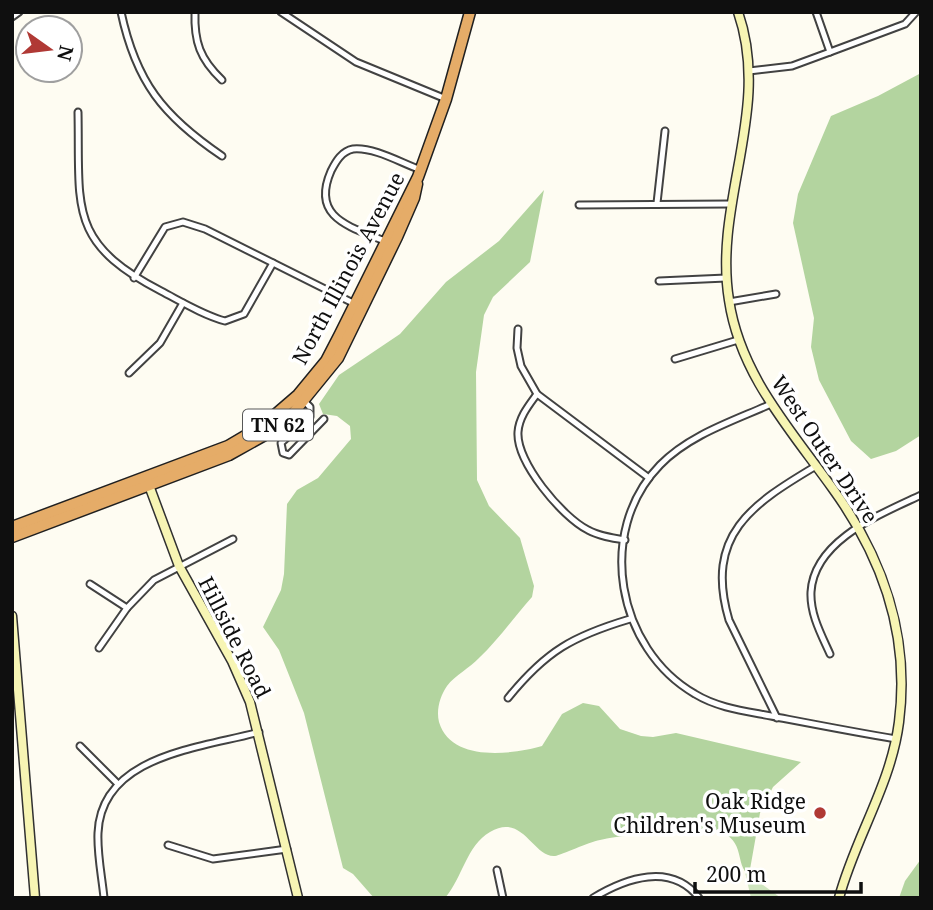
<svg xmlns="http://www.w3.org/2000/svg" width="933" height="910" viewBox="0 0 933 910" font-family="'Noto Serif',serif">
<style>
.green{fill:#cfe5be}
.forest{fill:#b3d49f}
.lines{fill:none;stroke-linecap:round;stroke-linejoin:round}
.street-casing{stroke:#424242;stroke-width:9}
.secondary-casing{stroke:#313131;stroke-width:11}
.highway-casing{stroke:#202020;stroke-width:13}
.street{stroke:#fff;stroke-width:5}
.secondary{stroke:#f7f5b4;stroke-width:8}
.highway{stroke:#e5ac68;stroke-width:10}
.poi-dot{fill:#b03935;stroke:#fff;stroke-width:2.5}
.labels{text-anchor:middle;dominant-baseline:central;stroke-width:7;stroke-linejoin:round;paint-order:stroke}
.shield{fill:#fff;stroke:#575757;stroke-width:2}
.shield-label{font-size:19px;font-weight:bold;fill:#0f0f0f}
.street-label{font-size:21px;fill:#0f0f0f;stroke:#fff}
.poi-label{font-size:21px;fill:#0f0f0f;stroke:#fff;text-anchor:end}
</style>
<rect width="100%" height="100%" fill="#fefcf2"/>
<!-- green -->
<path class="green" d="M 745,872 L 749,875 L 781,898 L 751,898 Z"/>
<!-- forest -->
<g class="forest">
<path d="M 921,73 L 921,435 L 896,451 L 871,459 L 851,441 L 819,380 L 811,347 L 814,318 L 793,223 L 798,194 L 831,116 L 878,96 Z"/>
<path d="M 544,190 L 530,262 L 493,297 L 484,315 L 476,372 L 477,480 L 489,506 L 520,538 L 534,586 L 532,597 C 514,617 498,640 479,658 C 470,668 455,675 447,686 C 440,696 436,710 439,722 C 451,762 510,755 542,746 L 562,714 L 583,703 L 599,706 L 620,729 L 641,736 L 653,737 L 676,733 L 801,762 L 773,787 L 760,813 L 749,875 C 734,864 747,842 718,830 C 700,829 682,833 664,834 C 642,834 622,835 600,840 C 588,842 562,855 555,856 C 533,858 523,812 490,832 C 466,846 463,877 445,898 L 374,898 L 353,874 L 343,868 L 304,713 L 279,650 L 263,627 L 281,590 L 284,574 L 287,504 L 297,490 L 318,478 L 351,439 L 350,426 L 337,416 L 323,414 L 319,404 L 339,375 L 400,334 L 446,282 L 499,241 Z"/>
<path d="M 921,859 L 921,898 L 899,898 L 905,881 Z"/>
</g>
<g class="lines">
<!-- street casing -->
<g class="street-casing">
<g id="street">
<path d="M 121,12 C 136,82 163,116 222,156"/>
<path d="M 195,12 C 194,42 200,59 222,80"/>
<path d="M 281,12 L 356,62 L 446,99"/>
<path d="M 816,12 L 830,52 L 905,24 L 916,12"/>
<path d="M 12,17 L 19,12"/>
<path d="M 749,71 L 792,66 L 830,52"/>
<path d="M 78,112 C 80,208 67,242 161,291 C 182,302 203,315 225,321 L 244,314 L 273,263"/>
<path d="M 657,203 L 665,131"/>
<path d="M 579,205 L 730,204"/>
<path d="M 387,242 C 352,227 310,219 331,171 C 336,161 342,151 353,149 C 375,147 401,163 421,170"/>
<path d="M 134,278 L 165,227 L 183,222 L 205,229 L 355,304"/>
<path d="M 659,281 L 726,278"/>
<path d="M 729,302 L 776,294"/>
<path d="M 518,329 L 517,348 L 521,366 L 537,394 L 649,478"/>
<path d="M 675,359 L 738,340"/>
<path d="M 129,373 L 160,343 L 183,303"/>
<path d="M 537,394 C 529,405 519,417 518,432 C 516,462 562,517 588,530 C 599,536 612,538 625,540"/>
<path d="M 303,400 L 310,407 L 310,417 L 281,443 L 283,453 L 289,455 L 324,419"/>
<path d="M 771,404 C 733,421 689,435 660,465 C 595,532 617,649 695,694 C 718,708 745,711 771,716 C 813,724 854,732 896,739"/>
<path d="M 90,584 L 127,608"/>
<path d="M 99,648 L 127,608 L 154,580 L 233,539"/>
<path d="M 830,654 C 821,634 810,614 811,592 C 814,540 881,514 921,495"/>
<path d="M 508,698 C 546,651 573,636 630,619"/>
<path d="M 777,718 L 729,620 C 704,535 752,504 816,466"/>
<path d="M 80,746 L 117,783"/>
<path d="M 168,845 L 213,859 L 287,849"/>
<path d="M 497,870 L 503,898"/>
<path d="M 104,898 C 102,877 97,854 98,833 C 101,755 201,748 259,732"/>
<path d="M 593,898 C 626,878 671,862 699,898"/>
</g>
</g>
<!-- secondary casing -->
<g class="secondary-casing">
<g id="secondary">
<path d="M 738,12 C 772,110 713,202 729,300 C 740,375 791,430 833,489 C 883,558 910,637 899,722 C 891,785 855,838 839,898"/>
<path d="M 147,480 L 179,566 L 232,661 L 250,702 L 298,898"/>
<path d="M 12,616 L 35,898"/>
</g>
</g>
<!-- highway casing -->
<g class="highway-casing">
<g id="highway">
<path d="M 12,527 L 228,446 L 262,426 L 298,395 L 326,361 L 340,334 L 418,177 L 446,99 L 470,12"/>
<path d="M 12,537 L 229,455 L 263,436 L 294,412 L 338,358 L 397,237 L 414,198 L 417,184"/>
</g>
</g>
<!-- street -->
<use href="#street" class="street"/>
<!-- secondary -->
<use href="#secondary" class="secondary"/>
<!-- highway -->
<use href="#highway" class="highway"/>
</g>
<!-- markers -->
<circle class="poi-dot" cx="820" cy="813" r="7"/>
<g class="labels">
<!-- shield labels -->
<rect class="shield" x="243" y="409.5" width="70" height="31" rx="5"/>
<g class="shield-label">
<text x="278" y="425">TN 62</text>
</g>
<!-- street labels -->
<g class="street-label">
<text transform="translate(348 268) rotate(-62)">North Illinois Avenue</text>
<text transform="translate(825 449) rotate(56)">West Outer Drive</text>
<text transform="translate(235 637) rotate(63)">Hillside Road</text>
</g>
<!-- poi labels -->
<g class="poi-label">
<text x="806" y="801">Oak Ridge<tspan x="806" dy="24">Children's Museum</tspan></text>
</g>
</g>
<!-- border -->
<rect width="933" height="910" fill="none" stroke="#0f0f0f" stroke-width="28"/>
<!-- north arrow -->
<g transform="translate(49 49) rotate(104)"><circle r="33" fill="#ffffff" stroke="#9f9f9f" stroke-width="2"/>
<path d="M0-5L12 26L0 18L-12 26Z" fill="#b03935"/>
<text y="-10" font-size="19" font-weight="bold" text-anchor="middle" fill="#0f0f0f">N</text>
</g>
<!-- scale -->
<path d="M695 882v10h166v-10" fill="none" stroke="#0f0f0f" stroke-width="3.5"/>
<text x="706" y="882" font-size="21" fill="#0f0f0f" stroke="#ffffff" stroke-width="5" paint-order="stroke">200 m</text>
</svg>
